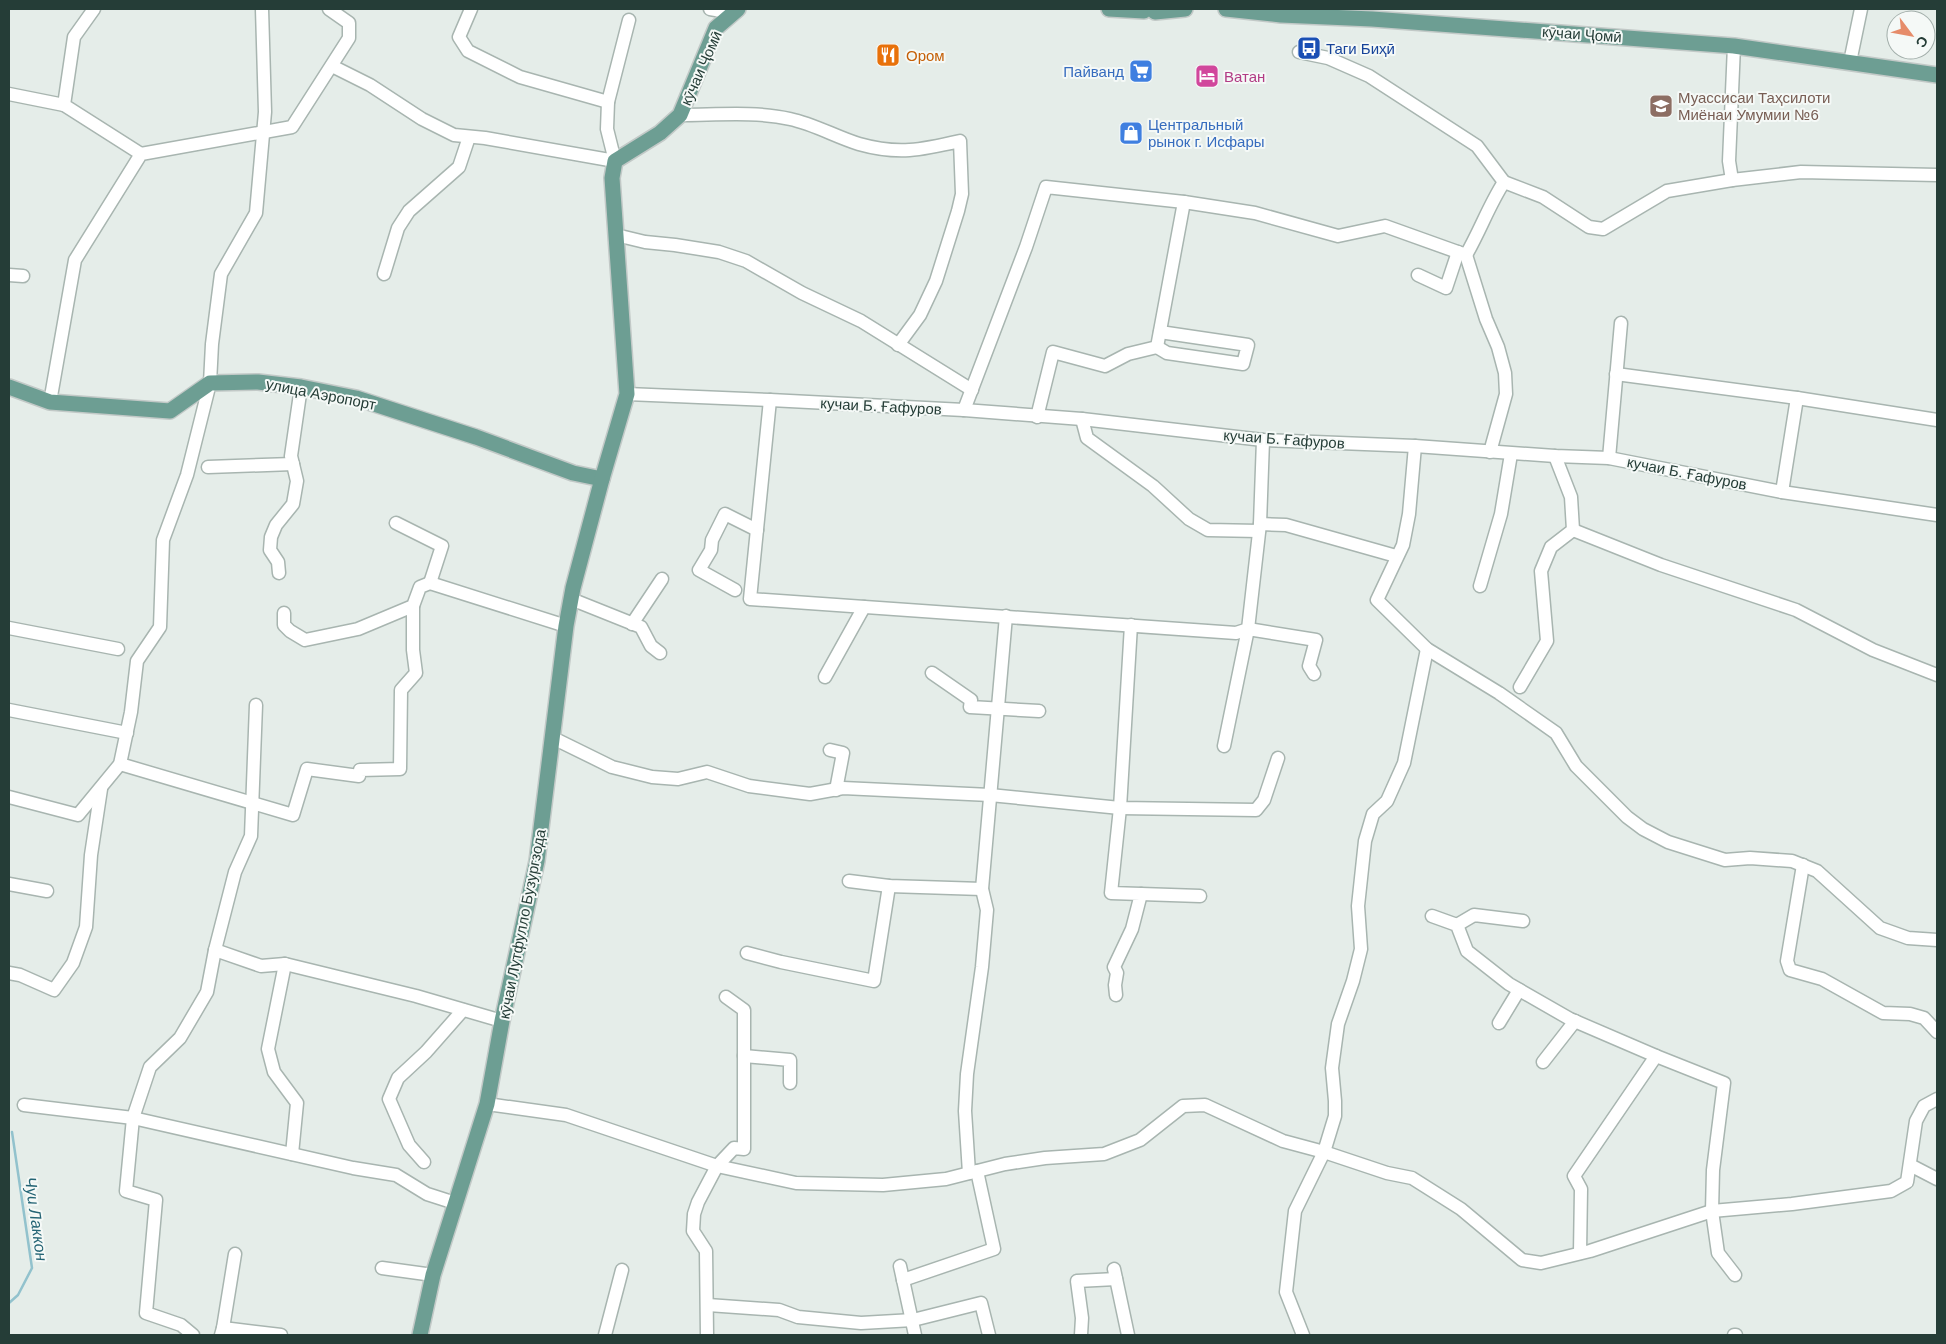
<svg xmlns="http://www.w3.org/2000/svg" width="1946" height="1344" viewBox="0 0 1946 1344" font-family="Helvetica,sans-serif">
<style>
.lines{fill:none;stroke-linecap:round;stroke-linejoin:round}
.stream{stroke:#92c2cd;stroke-width:2.5}
.minor-casing{stroke:#a8b5b0;stroke-width:15}
.major-casing{stroke:#c2c9c7;stroke-width:18}
.minor{stroke:#fff;stroke-width:12}
.major{stroke:#6d9e93;stroke-width:15}
.labels{text-anchor:middle;dominant-baseline:central;stroke-width:4;stroke-linejoin:round;paint-order:stroke}
.street-label{font-size:15px;fill:#253d37;stroke:#f5f9f7}
.transit-label{font-size:15px;fill:#164399;stroke:#f5f9f7;text-anchor:start}
.food-label{font-size:15px;fill:#c56008;stroke:#f5f9f7;text-anchor:start}
.shop-label{font-size:15px;fill:#366cbe;stroke:#f5f9f7;text-anchor:end}
.hotel-label{font-size:15px;fill:#b23c85;stroke:#f5f9f7;text-anchor:start}
.education-label{font-size:15px;fill:#785e54;stroke:#f5f9f7;text-anchor:start}
.water-label{font-size:16px;font-style:italic;fill:#246474;stroke:#f5f9f7}
</style>
<rect width="100%" height="100%" fill="#e5ede9"/>
<g class="lines">
<!-- stream -->
<path class="stream" d="M 9,1303 L 18,1295 L 32,1268 L 12,1132"/>
<!-- minor casing -->
<g class="minor-casing">
<g id="minor">
<path d="M 94,9 L 74,37 L 64,105 L 141,154"/>
<path d="M 471,9 L 459,37 L 468,51 L 520,77 L 608,102"/>
<path d="M 710,9 L 733,13"/>
<path d="M 1299,52 L 1328,58 L 1369,76 L 1477,146 L 1504,182"/>
<path d="M 1850,62 L 1861,9"/>
<path d="M 332,66 L 370,85 L 422,119 L 454,135 L 485,138 L 615,161 L 607,129 L 608,102 L 629,20"/>
<path d="M 9,94 L 64,105"/>
<path d="M 680,115 C 716,115 755,111 790,119 C 814,124 836,137 859,144 C 898,155 921,150 960,141 L 962,194 L 958,211 L 936,281 L 920,315 L 898,345"/>
<path d="M 1732,180 L 1729,161 L 1734,46"/>
<path d="M 616,235 L 645,242 L 675,245 L 719,252 L 746,261 L 802,293 L 861,321 L 972,390"/>
<path d="M 1466,255 C 1480,231 1489,205 1504,182 L 1543,197 L 1589,227 L 1603,229 L 1667,191 L 1732,180 L 1801,172 L 1937,175"/>
<path d="M 1466,255 L 1486,319 L 1498,347 L 1505,373 L 1506,394 L 1490,452"/>
<path d="M 384,274 L 398,228 L 409,211 L 459,167 L 469,137"/>
<path d="M 9,275 L 23,276"/>
<path d="M 1418,275 L 1446,288 L 1458,252"/>
<path d="M 1157,347 L 1167,353 L 1243,364 L 1248,345 L 1160,332"/>
<path d="M 1616,374 L 1797,398 L 1937,420"/>
<path d="M 627,394 L 770,400 L 964,410 L 1082,419 L 1263,440 L 1415,446 L 1555,456 L 1609,458 L 1782,492 L 1937,515"/>
<path d="M 770,400 L 750,599 L 1236,633 L 1248,629 L 1260,524 L 1263,440"/>
<path d="M 50,402 L 75,260 L 141,154 L 292,127 L 349,38 L 349,23 L 329,9"/>
<path d="M 964,410 L 1026,247 L 1046,187 L 1184,202 L 1255,213 L 1338,236 L 1385,226 L 1466,255"/>
<path d="M 1037,417 L 1053,352 L 1105,366 L 1128,354 L 1157,347 L 1184,202"/>
<path d="M 1082,419 L 1087,438 L 1153,486 L 1189,519 L 1208,530 L 1259,531"/>
<path d="M 1415,446 L 1409,514 L 1403,545 L 1377,600 L 1427,649 L 1499,693 L 1556,733 L 1576,766 L 1627,817 L 1643,829 L 1668,842 L 1725,860 L 1750,858 L 1792,861 L 1817,871 L 1880,928 L 1908,938 L 1937,940"/>
<path d="M 1609,458 L 1621,323"/>
<path d="M 208,467 L 293,464"/>
<path d="M 1782,492 L 1797,398"/>
<path d="M 396,523 L 442,546 L 430,583"/>
<path d="M 1260,524 L 1286,525 L 1396,556"/>
<path d="M 1573,530 L 1661,565 L 1796,610 L 1873,650 L 1937,675"/>
<path d="M 279,573 L 278,562 L 270,550 L 271,537 L 276,525 L 293,504 L 297,481 L 291,456 L 301,387"/>
<path d="M 1480,586 L 1501,514 L 1511,454"/>
<path d="M 735,590 L 699,570 L 711,550 L 712,540 L 725,514 L 757,530"/>
<path d="M 571,599 L 641,627 L 651,646 L 660,653"/>
<path d="M 284,613 L 284,625 L 290,631 L 305,640 L 358,629 L 413,606 L 420,587 L 430,583 L 566,626"/>
<path d="M 632,624 L 662,579"/>
<path d="M 9,628 L 118,649"/>
<path d="M 932,673 L 971,700 L 970,707 L 1039,711"/>
<path d="M 825,677 L 864,607"/>
<path d="M 1520,687 L 1547,641 L 1541,571 L 1551,547 L 1573,530 L 1571,497 L 1555,456"/>
<path d="M 9,710 L 127,733"/>
<path d="M 553,738 L 612,767 L 652,777 L 678,779 L 707,772 L 749,786 L 810,794 L 843,788 L 990,795 L 1120,808 L 1256,810 L 1264,800 L 1278,758"/>
<path d="M 1224,746 L 1248,629 L 1316,640 L 1309,666 L 1314,674"/>
<path d="M 830,750 L 843,753 L 836,790"/>
<path d="M 120,764 L 293,815 L 307,769 L 359,776 L 360,770 L 400,769 L 401,690 L 416,673 L 413,650 L 413,606"/>
<path d="M 9,797 L 78,815 L 120,764 L 131,712 L 137,661 L 160,627 L 163,540 L 187,475 L 210,383 L 212,344 L 221,274 L 256,213 L 265,112 L 262,9"/>
<path d="M 1803,865 L 1787,961 L 1790,970 L 1822,979 L 1883,1013 L 1910,1014 L 1924,1018 L 1937,1032"/>
<path d="M 849,881 L 889,886 L 982,889"/>
<path d="M 9,884 L 47,891"/>
<path d="M 1141,894 L 1200,896"/>
<path d="M 1432,916 L 1457,925 L 1467,951 L 1509,984 L 1570,1019 L 1656,1056 L 1724,1083 L 1713,1170 L 1712,1211 L 1718,1253 L 1735,1275"/>
<path d="M 1457,925 L 1474,915 L 1523,921"/>
<path d="M 215,950 L 261,966 L 285,964 L 416,996 L 502,1021"/>
<path d="M 747,953 L 781,962 L 874,981 L 889,886"/>
<path d="M 285,964 L 268,1049 L 274,1072 L 297,1103 L 292,1154"/>
<path d="M 9,973 L 20,975 L 54,990 L 73,963 L 86,927 L 91,855 L 101,789"/>
<path d="M 1116,995 L 1115,985 L 1117,973 L 1114,967 L 1132,929 L 1141,894 L 1111,893 L 1120,808 L 1131,625"/>
<path d="M 1499,1023 L 1519,990"/>
<path d="M 744,1056 L 790,1060 L 790,1083"/>
<path d="M 1543,1062 L 1575,1021"/>
<path d="M 487,1104 L 566,1115 L 717,1166 L 796,1183 L 883,1185 L 946,1179 L 1005,1164 L 1045,1158 L 1104,1154 L 1140,1140 L 1183,1106 L 1205,1105 L 1283,1141 L 1324,1152 L 1387,1173 L 1412,1178 L 1461,1209 L 1522,1260 L 1541,1263 L 1590,1251 L 1712,1211 L 1792,1204 L 1891,1191 L 1907,1182 L 1916,1121 L 1924,1106 L 1937,1099"/>
<path d="M 24,1105 L 133,1118 L 353,1168 L 396,1175 L 427,1194 L 455,1203"/>
<path d="M 424,1162 L 409,1145 L 389,1099 L 398,1078 L 426,1052 L 463,1010"/>
<path d="M 1910,1165 L 1937,1179"/>
<path d="M 969,1173 L 965,1111 L 967,1074 L 982,967 L 987,910 L 982,889 L 1006,616"/>
<path d="M 1580,1253 L 1581,1189 L 1574,1176 L 1656,1056"/>
<path d="M 900,1266 L 915,1335"/>
<path d="M 382,1268 L 433,1275"/>
<path d="M 1114,1269 L 1128,1335"/>
<path d="M 903,1280 L 994,1249 L 977,1171"/>
<path d="M 708,1305 L 779,1310 L 798,1317 L 861,1323 L 913,1320 L 981,1303 L 989,1335"/>
<path d="M 223,1328 L 235,1254"/>
<path d="M 193,1335 L 181,1325 L 146,1313 L 156,1200 L 126,1191 L 133,1118 L 150,1067 L 180,1038 L 207,992 L 215,950 L 235,872 L 251,836 L 256,705"/>
<path d="M 221,1335 L 223,1328 L 281,1335"/>
<path d="M 605,1335 L 622,1270"/>
<path d="M 707,1335 L 706,1251 L 693,1231 L 694,1214 L 698,1202 L 717,1166 L 734,1148 L 744,1149 L 744,1010 L 726,997"/>
<path d="M 1081,1335 L 1082,1318 L 1077,1281 L 1116,1279"/>
<path d="M 1303,1335 L 1286,1292 L 1295,1211 L 1324,1152 L 1335,1116 L 1335,1101 L 1332,1068 L 1338,1024 L 1353,981 L 1361,949 L 1358,906 L 1365,841 L 1373,814 L 1387,801 L 1404,763 L 1427,649"/>
<path d="M 1734,1335 L 1736,1335"/>
</g>
</g>
<!-- major casing -->
<g class="major-casing">
<g id="major">
<path d="M 1109,9 L 1144,11"/>
<path d="M 1226,9 L 1281,15 L 1372,19 L 1734,46 L 1937,75"/>
<path d="M 1155,12 L 1185,9"/>
<path d="M 9,387 L 50,402 L 170,411 L 210,383 L 258,382 L 301,387 L 356,398 L 476,437 L 573,473 L 602,479"/>
<path d="M 420,1335 L 433,1275 L 487,1104 L 502,1021 L 537,861 L 566,626 L 573,588 L 602,479 L 627,394 L 612,178 L 615,161 L 660,133 L 680,115 L 716,28 L 738,9"/>
</g>
</g>
<!-- minor -->
<use href="#minor" class="minor"/>
<!-- major -->
<use href="#major" class="major"/>
</g>
<!-- icons -->
<defs>
<g id="bus-square" transform="scale(1.25)"><rect x="-9" y="-9" width="18" height="18" rx="4" fill="#1a4fb4" stroke="#f5f9f7"/><path d="M-5-6H5V4H4V6H2V4H-2V6H-4V4H-5ZM-3.5-4V0h7V-4ZM-3.5 1.2v1.5H-2V1.2ZM2 1.2v1.5H3.5V1.2Z" fill="#fff"/></g>
<g id="restaurant-square" transform="scale(1.25)"><rect x="-9" y="-9" width="18" height="18" rx="4" fill="#e8710a" stroke="#f5f9f7"/><path d="M-5-6h1v4h1v-4h1v4h1v-4h1v5L-1.5 .5V6h-2V.5L-5-1ZM5-6V6H3V1.5H1.5Q1.5-4 5-6Z" fill="#fff"/></g>
<g id="supermarket-square" transform="scale(1.25)"><rect x="-9" y="-9" width="18" height="18" rx="4" fill="#3f7fe0" stroke="#f5f9f7"/><path d="M-6-5.5h2.5l.6 2H6L4.5 2H-2.5L-4.4-4H-6ZM-1.5 3.2a1.3 1.3 0 1 0 .1 0ZM3 3.2a1.3 1.3 0 1 0 .1 0Z" fill="#fff"/></g>
<g id="hotel-square" transform="scale(1.25)"><rect x="-9" y="-9" width="18" height="18" rx="4" fill="#d1479c" stroke="#f5f9f7"/><path d="M-6-4.5h1.5V1H6V5H4.5V3h-9V5H-6ZM-4 0a1.8 1.8 0 1 1 3.6 0ZM.5 0V-2.5h3Q6-2.5 6 0Z" fill="#fff"/></g>
<g id="school-square" transform="scale(1.25)"><rect x="-9" y="-9" width="18" height="18" rx="4" fill="#8d6e63" stroke="#f5f9f7"/><path d="M0-5L7-2L0 1L-7-2ZM-4 1L0 2.5L4 1V4Q0 6-4 4Z" fill="#fff"/></g>
<g id="shop-square" transform="scale(1.25)"><rect x="-9" y="-9" width="18" height="18" rx="4" fill="#3f7fe0" stroke="#f5f9f7"/><path d="M-5-2.5h2.3a2.7 3.5 0 0 1 5.4 0H5L5.5 6h-11ZM-1.5-2.5h3a1.5 2.3 0 0 0-3 0Z" fill="#fff"/></g>
</defs>
<g fill-rule="evenodd">
<use href="#bus-square" x="1309" y="48"/>
<use href="#restaurant-square" x="888" y="55"/>
<use href="#supermarket-square" x="1141" y="71"/>
<use href="#hotel-square" x="1207" y="76"/>
<use href="#school-square" x="1661" y="106"/>
<use href="#shop-square" x="1131" y="133"/>
</g>
<g class="labels">
<!-- street labels -->
<g class="street-label">
<text transform="translate(1582 34) rotate(4)">кӯчаи Ҷомӣ</text>
<text transform="translate(701 68) rotate(-66)">кӯчаи Ҷомӣ</text>
<text transform="translate(321 394) rotate(11)">улица Аэропорт</text>
<text transform="translate(881 406) rotate(3)">кучаи Б. Ғафуров</text>
<text transform="translate(1284 439) rotate(4)">кучаи Б. Ғафуров</text>
<text transform="translate(1687 473) rotate(11)">кучаи Б. Ғафуров</text>
<text transform="translate(522 924) rotate(-79)">кӯчаи Лутфулло Бузургзода</text>
</g>
<!-- transit labels -->
<g class="transit-label">
<text x="1326" y="48">Таги Биҳӣ</text>
</g>
<!-- food labels -->
<g class="food-label">
<text x="906" y="55">Ором</text>
</g>
<!-- shop labels -->
<g class="shop-label">
<text x="1124" y="71">Пайванд</text>
<text x="1148" y="124" text-anchor="start">Центральный<tspan x="1148" dy="17">рынок г. Исфары</tspan></text>
</g>
<!-- hotel labels -->
<g class="hotel-label">
<text x="1224" y="76">Ватан</text>
</g>
<!-- education labels -->
<g class="education-label">
<text x="1678" y="97">Муассисаи Таҳсилоти<tspan x="1678" dy="17">Миёнаи Умумии №6</tspan></text>
</g>
<!-- water labels -->
<g class="water-label">
<text transform="translate(36 1219) rotate(82)">Чуи Лаккон</text>
</g>
</g>
<!-- border -->
<rect width="1946" height="1344" fill="none" stroke="#253d37" stroke-width="20"/>
<!-- north arrow -->
<g transform="translate(1911 35) rotate(122)"><circle r="24" fill="#f5f9f7" stroke="#a2aeaa"/>
<path d="M0-4L9 19L0 12L-9 19Z" fill="#e68c6a"/>
<text y="-8" font-size="14" font-weight="bold" text-anchor="middle" fill="#253d37">С</text>
</g>
</svg>
